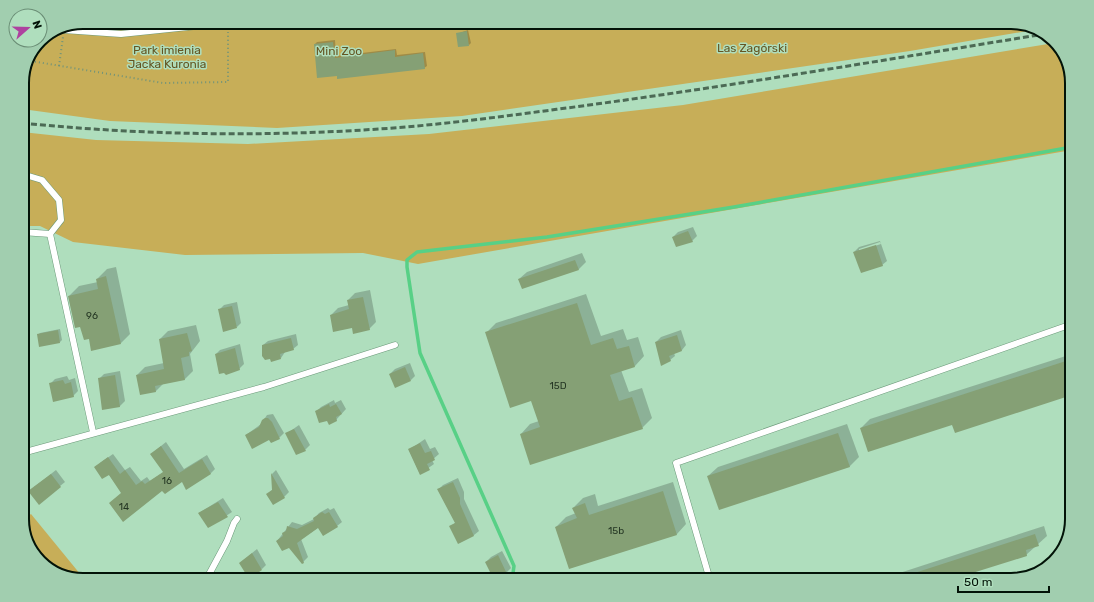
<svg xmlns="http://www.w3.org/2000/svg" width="1094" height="602" viewBox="0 0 1094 602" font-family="Rubik,sans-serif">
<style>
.green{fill:#c7ae58}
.shadow{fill:#0003;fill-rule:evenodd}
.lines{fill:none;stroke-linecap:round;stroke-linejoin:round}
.stream{stroke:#58d086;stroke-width:3.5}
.building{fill:#85a075}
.lane-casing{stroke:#6b9979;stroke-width:7}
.path{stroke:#6f937a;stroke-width:2;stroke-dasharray:1 3;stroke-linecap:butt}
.lane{stroke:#fff;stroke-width:6}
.rail{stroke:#4c6a55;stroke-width:3;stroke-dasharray:6 3;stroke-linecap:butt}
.labels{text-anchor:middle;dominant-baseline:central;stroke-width:3;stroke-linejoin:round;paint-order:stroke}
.number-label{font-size:10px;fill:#243623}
.park-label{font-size:12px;fill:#645522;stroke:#afdebd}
.rim{fill:none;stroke:#031308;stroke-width:2}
</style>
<rect width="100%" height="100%" fill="#afdebd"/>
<!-- green -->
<g class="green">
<path d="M 83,22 L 1011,22 L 1039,29 L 910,51 L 462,116 L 277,128 L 110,121 L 22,109 L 22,80 L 40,40 Z"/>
<path d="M 1054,43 L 1064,53 L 1072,80 L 1072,150 L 418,264 L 363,253 L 185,255 L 73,242 L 40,226 L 22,226 L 22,132 L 96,140 L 248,144 L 429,134 L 683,105 Z"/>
<path d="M 31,514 L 85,580 C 50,576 28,556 22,521 Z"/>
</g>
<!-- shadow -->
<g class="shadow">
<path d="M 468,30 L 471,43 L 469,45 L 457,34 Z"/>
<path d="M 335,40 L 336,56 L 396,49 L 397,55 L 425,52 L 427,66 L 424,68 L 318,77 L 315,44 L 317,42 Z"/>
<path d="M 693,227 L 697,236 L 692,241 L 673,237 L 678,232 Z"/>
<path d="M 880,241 L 887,261 L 882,265 L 854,252 L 859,247 ZM 880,242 L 881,244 L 859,251 L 859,249 Z"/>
<path d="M 582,253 L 586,262 L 579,269 L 519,279 L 527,272 Z"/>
<path d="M 116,267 L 130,334 L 121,343 L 89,338 L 69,296 L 79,286 L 98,282 L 97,279 L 107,269 Z"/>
<path d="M 370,290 L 376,322 L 369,329 L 353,327 L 331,315 L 338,308 L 349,305 L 348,300 L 355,293 Z"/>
<path d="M 586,294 L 601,336 L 623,329 L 627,340 L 638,337 L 644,356 L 635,366 L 621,370 L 629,392 L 642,388 L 652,418 L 642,428 L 521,434 L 530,424 L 539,421 L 532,400 L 486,333 L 496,323 Z"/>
<path d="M 237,302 L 241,323 L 237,327 L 219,310 L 224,305 Z"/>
<path d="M 196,325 L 200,341 L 190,354 L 193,371 L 185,379 L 164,383 L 156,391 L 141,394 L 137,375 L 145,367 L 164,363 L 160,339 L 168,331 Z"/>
<path d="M 60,329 L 62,340 L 60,342 L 38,335 L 40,333 Z"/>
<path d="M 681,330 L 686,345 L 682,350 L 674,353 L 675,356 L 670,360 L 656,342 L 661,337 Z"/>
<path d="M 296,334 L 298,345 L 293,349 L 285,352 L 281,358 L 263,345 L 268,341 Z"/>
<path d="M 240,344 L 244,364 L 239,369 L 225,372 L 216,354 L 220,350 Z"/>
<path d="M 1072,354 L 1072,394 L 953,424 L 861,428 L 870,419 Z"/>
<path d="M 410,363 L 415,376 L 411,380 L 390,374 L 395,369 Z"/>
<path d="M 120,371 L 125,401 L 120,406 L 103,409 L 99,379 L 104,374 Z"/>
<path d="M 67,376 L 69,380 L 75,378 L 78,391 L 73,396 L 50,384 L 55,379 Z"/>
<path d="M 334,400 L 335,403 L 341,400 L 346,409 L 336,420 L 327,420 L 316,412 L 321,407 Z"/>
<path d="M 273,414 L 284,433 L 279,438 L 269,439 L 246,435 L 261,424 L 267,415 Z"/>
<path d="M 847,424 L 859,457 L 849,467 L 708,476 L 718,467 Z"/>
<path d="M 299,425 L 310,445 L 305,450 L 286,434 Z"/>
<path d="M 425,439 L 430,449 L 435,447 L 439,454 L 432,460 L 434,464 L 420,474 L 409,450 Z"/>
<path d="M 166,442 L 184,469 L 207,455 L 215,469 L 210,474 L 182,481 L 162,489 L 122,492 L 100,463 L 113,454 L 125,470 L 130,467 L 141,481 L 147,477 L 150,481 L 164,472 L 156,450 Z"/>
<path d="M 56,470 L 65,482 L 39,503 L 34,487 Z"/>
<path d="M 276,470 L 289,492 L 284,497 L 268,494 L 273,489 L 272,474 Z"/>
<path d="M 458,478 L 464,492 L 464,499 L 479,531 L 474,535 L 459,543 L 451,527 L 456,522 L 438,490 L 443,485 Z"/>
<path d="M 673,482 L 686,524 L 677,534 L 570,568 L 556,527 L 566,517 L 576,513 L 573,508 L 583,498 L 595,494 L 598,506 Z"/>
<path d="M 223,498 L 232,512 L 209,527 L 199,513 Z"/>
<path d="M 328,508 L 330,510 L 334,508 L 342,522 L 337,526 L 319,527 L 301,539 L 308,557 L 303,562 L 290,546 L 277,541 L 292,522 L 302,525 L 314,519 L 319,513 Z"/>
<path d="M 1044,526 L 1047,536 L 1026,555 L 946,580 L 878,580 Z"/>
<path d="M 257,549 L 266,565 L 262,569 L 240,563 Z"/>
<path d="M 502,551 L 511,568 L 506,573 L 486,562 L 491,557 Z"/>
<path d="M 138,572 L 144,580 L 128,580 Z"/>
<path d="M 567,573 L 574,580 L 553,580 L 558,575 Z"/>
<path d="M 335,577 L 337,580 L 324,580 Z"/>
</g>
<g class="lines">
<!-- stream -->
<path class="stream" d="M 512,580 L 514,566 L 420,353 L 407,267 L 407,260 L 417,252 L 547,237 L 734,207 L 1072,147"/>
</g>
<!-- building -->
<g class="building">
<path d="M 467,31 L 469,46 L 458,47 L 456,33 Z"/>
<path d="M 333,42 L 335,58 L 395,50 L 395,57 L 423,53 L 425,69 L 337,79 L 337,76 L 317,78 L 314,44 Z"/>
<path d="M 688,231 L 693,242 L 676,247 L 672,237 Z"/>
<path d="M 876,245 L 883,266 L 861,273 L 853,252 Z"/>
<path d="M 575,260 L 579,270 L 522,289 L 518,279 Z"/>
<path d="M 106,276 L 121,344 L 91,351 L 89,339 L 84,340 L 80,327 L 75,328 L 68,296 L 98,289 L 96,279 Z"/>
<path d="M 363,297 L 370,330 L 353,334 L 352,328 L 333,332 L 330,315 L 349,309 L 347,300 Z"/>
<path d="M 577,303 L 591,345 L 613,338 L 617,349 L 629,346 L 635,367 L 610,375 L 619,401 L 632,397 L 643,429 L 530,465 L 520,434 L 540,427 L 531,401 L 510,408 L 485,332 Z"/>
<path d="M 232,306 L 237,328 L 223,332 L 218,309 Z"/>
<path d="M 58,330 L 60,343 L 39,347 L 37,334 Z"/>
<path d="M 187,333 L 192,351 L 189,352 L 189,356 L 181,358 L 185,380 L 155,386 L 156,392 L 140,395 L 136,375 L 164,369 L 159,339 Z"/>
<path d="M 677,335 L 682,351 L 669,356 L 671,361 L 661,366 L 655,342 Z"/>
<path d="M 291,338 L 294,350 L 280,354 L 281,359 L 271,362 L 270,359 L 265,360 L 262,356 L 262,345 Z"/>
<path d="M 235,348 L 240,370 L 226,375 L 224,373 L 219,374 L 215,354 Z"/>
<path d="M 1072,359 L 1072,395 L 955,433 L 952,425 L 868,452 L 860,428 Z"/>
<path d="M 405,367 L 411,381 L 395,388 L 389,374 Z"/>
<path d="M 115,375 L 120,407 L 102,410 L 98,378 Z"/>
<path d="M 63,380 L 65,384 L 71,382 L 74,397 L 53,402 L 49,383 Z"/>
<path d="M 329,404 L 330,407 L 336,404 L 342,414 L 336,417 L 337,421 L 329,425 L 327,421 L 319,423 L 315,411 Z"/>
<path d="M 265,418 L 268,418 L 272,422 L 280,439 L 271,443 L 269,440 L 252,449 L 245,435 L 259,427 L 262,420 Z"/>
<path d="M 294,429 L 306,451 L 296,455 L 285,433 Z"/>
<path d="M 838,433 L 850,467 L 719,510 L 707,476 Z"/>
<path d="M 420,443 L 425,453 L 431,451 L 435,460 L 427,464 L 430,470 L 420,475 L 408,449 Z"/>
<path d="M 161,446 L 179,473 L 202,459 L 211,474 L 186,490 L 182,482 L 165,494 L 162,491 L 123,522 L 109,503 L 121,493 L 109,475 L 102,479 L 94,467 L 108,457 L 120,474 L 125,470 L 136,485 L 142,481 L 145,484 L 163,472 L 150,454 Z"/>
<path d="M 271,473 L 285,498 L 273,505 L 266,494 L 272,490 Z"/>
<path d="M 51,474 L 61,487 L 39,505 L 28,491 Z"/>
<path d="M 453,482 L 460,498 L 460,504 L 474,536 L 458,544 L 449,526 L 455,523 L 437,489 Z"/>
<path d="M 663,491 L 677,535 L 569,569 L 555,527 L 577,518 L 572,508 L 585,503 L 589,515 Z"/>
<path d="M 218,502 L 228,517 L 208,528 L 198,513 Z"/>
<path d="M 322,512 L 325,514 L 329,512 L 338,527 L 323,536 L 318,528 L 297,543 L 304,563 L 302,564 L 289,548 L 282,551 L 276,541 L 283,536 L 282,533 L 286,531 L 287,526 L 297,529 L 314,521 L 313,518 Z"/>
<path d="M 1035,534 L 1039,546 L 1026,550 L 1027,556 L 950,580 L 899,580 L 899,578 Z"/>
<path d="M 252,553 L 262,570 L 249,579 L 239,563 Z"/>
<path d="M 498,555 L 507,574 L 494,580 L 485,562 Z"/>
</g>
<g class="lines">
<!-- lane casing -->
<g class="lane-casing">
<g id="lane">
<path d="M 64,30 L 121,34 L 236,22"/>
<path d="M 22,174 L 42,180 L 59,200 L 61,220 L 50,234 L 22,232"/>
<path d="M 50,234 L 93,432"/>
<path d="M 22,453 L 264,387 L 395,345"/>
<path d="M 206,580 L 227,541 L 234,523 L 237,519"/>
<path d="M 710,580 L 676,463 L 1072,324"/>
</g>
</g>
<!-- path -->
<g class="path">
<path d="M 31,61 L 163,83 L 228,82 L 228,32"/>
<path d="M 59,66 L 63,37"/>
</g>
<!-- lane -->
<use href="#lane" class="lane"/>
<!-- rail -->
<path class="rail" d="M 22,123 C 141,135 260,137 379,129 C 439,125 499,117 559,109 C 721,88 883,60 1045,34"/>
</g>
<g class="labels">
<!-- number labels -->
<g class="number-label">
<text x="92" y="316">96</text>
<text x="558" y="386">15D</text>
<text x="167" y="481">16</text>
<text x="124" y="507">14</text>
<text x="616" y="531">15b</text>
</g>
<!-- park labels -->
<g class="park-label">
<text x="752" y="48">Las Zagórski</text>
<text x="167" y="50">Park imienia<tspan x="167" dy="14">Jacka Kuronia</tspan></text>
<text x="339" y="51">Mini Zoo</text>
</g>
</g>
<!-- crop -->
<path d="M0 0H1094V602H0ZM83 29H1011A54 54 0 0 1 1065 83V519A54 54 0 0 1 1011 573H83A54 54 0 0 1 29 519V83A54 54 0 0 1 83 29Z" fill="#a1ceaf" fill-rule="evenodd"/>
<path class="rim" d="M83 29H1011A54 54 0 0 1 1065 83V519A54 54 0 0 1 1011 573H83A54 54 0 0 1 29 519V83A54 54 0 0 1 83 29Z"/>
<!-- north arrow -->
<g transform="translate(28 28) rotate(70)"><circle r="19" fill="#afdebd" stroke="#6a8d75"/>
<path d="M0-3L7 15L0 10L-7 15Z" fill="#ae419f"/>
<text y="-6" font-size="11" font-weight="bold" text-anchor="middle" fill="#031308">N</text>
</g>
<!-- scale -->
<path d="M958 586v6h91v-6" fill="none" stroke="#031308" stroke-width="2"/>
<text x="964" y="586" font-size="12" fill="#031308" stroke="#afdebd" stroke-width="3" paint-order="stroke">50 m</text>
</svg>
